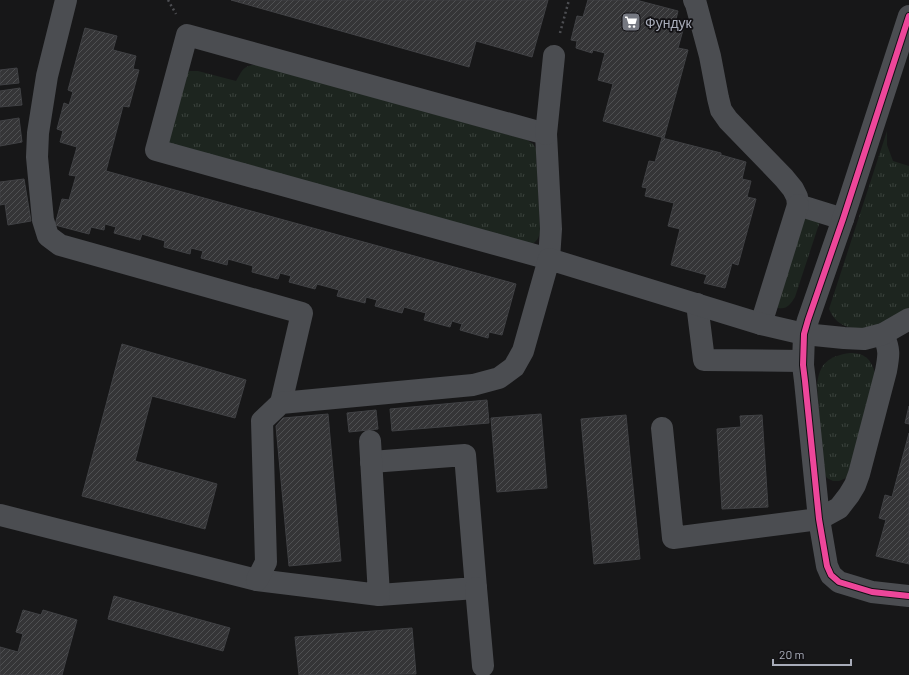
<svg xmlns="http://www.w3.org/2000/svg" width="909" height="675" viewBox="0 0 909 675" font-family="Barlow,sans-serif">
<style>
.grass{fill:url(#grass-tufts)}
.building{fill:url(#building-hatch);stroke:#404144}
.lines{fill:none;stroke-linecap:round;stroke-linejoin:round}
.path{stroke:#4d4e52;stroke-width:2.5;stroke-dasharray:2 3;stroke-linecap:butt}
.minor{stroke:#4b4d51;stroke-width:22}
.cycleway-casing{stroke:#121114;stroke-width:8}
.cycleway{stroke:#ed469a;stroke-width:6}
.labels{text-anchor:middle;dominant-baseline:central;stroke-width:3.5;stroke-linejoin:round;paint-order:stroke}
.poi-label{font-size:14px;fill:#a8acb9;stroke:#121114;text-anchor:start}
</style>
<defs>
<pattern id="grass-tufts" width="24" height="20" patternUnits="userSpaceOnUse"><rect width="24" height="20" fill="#1d251f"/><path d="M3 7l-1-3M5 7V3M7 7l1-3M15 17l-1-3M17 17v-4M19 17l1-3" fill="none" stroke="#3b423d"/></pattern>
<pattern id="building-hatch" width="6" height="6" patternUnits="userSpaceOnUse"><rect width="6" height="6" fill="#353537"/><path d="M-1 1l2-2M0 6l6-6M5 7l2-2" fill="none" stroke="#4f5052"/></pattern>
</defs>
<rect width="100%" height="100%" fill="#171718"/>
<!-- grass -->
<g class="grass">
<path d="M 252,65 L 259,65 L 527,140 L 533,144 L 536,149 L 540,231 C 539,238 537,242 530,245 L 169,145 L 166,134 L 184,74 L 190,71 L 198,71 L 236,81 C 241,73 242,67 252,65 Z"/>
<path d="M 887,131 L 887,145 L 893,161 L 909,166 L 909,309 C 899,314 887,323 876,327 C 872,328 868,328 864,328 C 847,329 836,325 829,309 Z"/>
<path d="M 806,218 L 821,218 L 795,297 C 790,305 786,311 775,307 L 797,224 Z"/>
<path d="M 850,353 C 867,353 872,361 876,377 L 853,467 L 846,478 L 839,481 L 833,481 L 827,478 L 824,473 L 817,385 C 819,363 829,356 850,353 Z"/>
</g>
<!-- building -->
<g class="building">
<path d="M 231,0 L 548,0 L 532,57 L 476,41 L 469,67 Z"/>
<path d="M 588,0 L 636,0 L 678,11 L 674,27 L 683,30 L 678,48 L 688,50 L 664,138 L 603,121 L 613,84 L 598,80 L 605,53 L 593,50 L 592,53 L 576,48 L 577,41 L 571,40 L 577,16 L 583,17 Z"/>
<path d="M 85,28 L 117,36 L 113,50 L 136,56 L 133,69 L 139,70 L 129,107 L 123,106 L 106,171 L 516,284 L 502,335 L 489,332 L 488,338 L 460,330 L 462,324 L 452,321 L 450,327 L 424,320 L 426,313 L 404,307 L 402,313 L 375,306 L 377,300 L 366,297 L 365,303 L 337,296 L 339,290 L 317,284 L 315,289 L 289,282 L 291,276 L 280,273 L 278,279 L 252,272 L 253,266 L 228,259 L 227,265 L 201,258 L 203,251 L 191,248 L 190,254 L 164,247 L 165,241 L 142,234 L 140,240 L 114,233 L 116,227 L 105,224 L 104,230 L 91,227 L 89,234 L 55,225 L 62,199 L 69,200 L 76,176 L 69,175 L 77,147 L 60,142 L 63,131 L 57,129 L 64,103 L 69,105 L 73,92 L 68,90 Z"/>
<path d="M 17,68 L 19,83 L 0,85 L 0,70 Z"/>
<path d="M 20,88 L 22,105 L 0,107 L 0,91 Z"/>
<path d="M 19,118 L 22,142 L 0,146 L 0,121 Z"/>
<path d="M 662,138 L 721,153 L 721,155 L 746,162 L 742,179 L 751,181 L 747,197 L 756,199 L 738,265 L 732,263 L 725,288 L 704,283 L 707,275 L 671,265 L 680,229 L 668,226 L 674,203 L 645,196 L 647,188 L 642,187 L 649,161 L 655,162 Z"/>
<path d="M 24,179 L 31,221 L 8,225 L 5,204 L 0,205 L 0,182 Z"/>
<path d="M 122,344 L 246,380 L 235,418 L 152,396 L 135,461 L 217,484 L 205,529 L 82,496 Z"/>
<path d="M 487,400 L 489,423 L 392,431 L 390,409 Z"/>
<path d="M 909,406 L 909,424 L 905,423 Z"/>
<path d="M 376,410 L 378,429 L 349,432 L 347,413 Z"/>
<path d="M 328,414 L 341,561 L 289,566 L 276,426 L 283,418 Z"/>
<path d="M 541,414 L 547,488 L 497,492 L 491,418 Z"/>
<path d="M 626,415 L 640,559 L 594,564 L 581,419 Z"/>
<path d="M 762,415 L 768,507 L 722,509 L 717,429 L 741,427 L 740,416 Z"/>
<path d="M 909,433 L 909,564 L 876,556 L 886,520 L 879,518 L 885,495 L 892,497 Z"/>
<path d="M 114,596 L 230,628 L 223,651 L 108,619 Z"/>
<path d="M 23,610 L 41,615 L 43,610 L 77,620 L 62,675 L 0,675 L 0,647 L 18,652 L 23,634 L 16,632 Z"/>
<path d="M 412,628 L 416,674 L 299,675 L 295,637 Z"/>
</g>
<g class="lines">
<!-- path -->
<g class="path">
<path d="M 168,0 L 176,14"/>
<path d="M 560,33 L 569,0"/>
</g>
<!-- minor -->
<g class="minor">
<path d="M 66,0 L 47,76 L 38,133 L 37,157 L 43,220 L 48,236 L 60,245 L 302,313 L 281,403"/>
<path d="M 694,0 L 696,4 L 710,56 L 718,98 L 721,110 L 728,120 L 784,178 L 793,189 L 797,197 L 798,205 L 843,219"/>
<path d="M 909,16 L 843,219 L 808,320 L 804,334 L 803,365 L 805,381 L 819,519 L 827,566 L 831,575 L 839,582 L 872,592 L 909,596"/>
<path d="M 187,35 L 546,134 L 551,229 L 549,259 L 156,150 Z"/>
<path d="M 546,134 L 554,56"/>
<path d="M 697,304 L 704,360 L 803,361"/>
<path d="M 761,324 L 798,205"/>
<path d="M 662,428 L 673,538 L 819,519 L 839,508 L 849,495 L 855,485 L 859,474 L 886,371 C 889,355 890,350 883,334"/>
<path d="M 371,462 L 465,455 L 476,588 L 379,595"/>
<path d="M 0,515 L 257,580 L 379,595 L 370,441"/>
<path d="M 257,580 L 266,562 L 262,421 L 281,403 L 473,385 L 499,378 L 514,367 L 523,351 L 549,259 L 761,324 L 804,334 L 844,338 L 864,339 L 883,334 L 909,319"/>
<path d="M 476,588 L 483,666"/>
</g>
<!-- cycleway casing -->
<g class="cycleway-casing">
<path id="cycleway" d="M 909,16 L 843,219 L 808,320 L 804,334 L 803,365 L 805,381 L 819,519 L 827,566 L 831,575 L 839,582 L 872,592 L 909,596"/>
</g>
<!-- cycleway -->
<use href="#cycleway" class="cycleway"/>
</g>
<!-- icons -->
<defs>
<g id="supermarket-square" transform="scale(1)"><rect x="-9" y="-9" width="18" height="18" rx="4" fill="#757881" stroke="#121114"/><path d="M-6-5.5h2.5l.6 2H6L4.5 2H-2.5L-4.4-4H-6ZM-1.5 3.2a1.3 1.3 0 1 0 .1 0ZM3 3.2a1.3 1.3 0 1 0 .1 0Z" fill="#fff"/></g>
</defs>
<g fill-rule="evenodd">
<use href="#supermarket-square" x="631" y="22"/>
</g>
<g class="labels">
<!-- poi labels -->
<g class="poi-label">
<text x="645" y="22">Фундук</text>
</g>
</g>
<!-- scale -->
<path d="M773 659v6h78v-6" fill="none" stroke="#a8acb9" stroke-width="2"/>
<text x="779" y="659" font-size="12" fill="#a8acb9" stroke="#121114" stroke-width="3" paint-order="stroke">20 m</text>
</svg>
